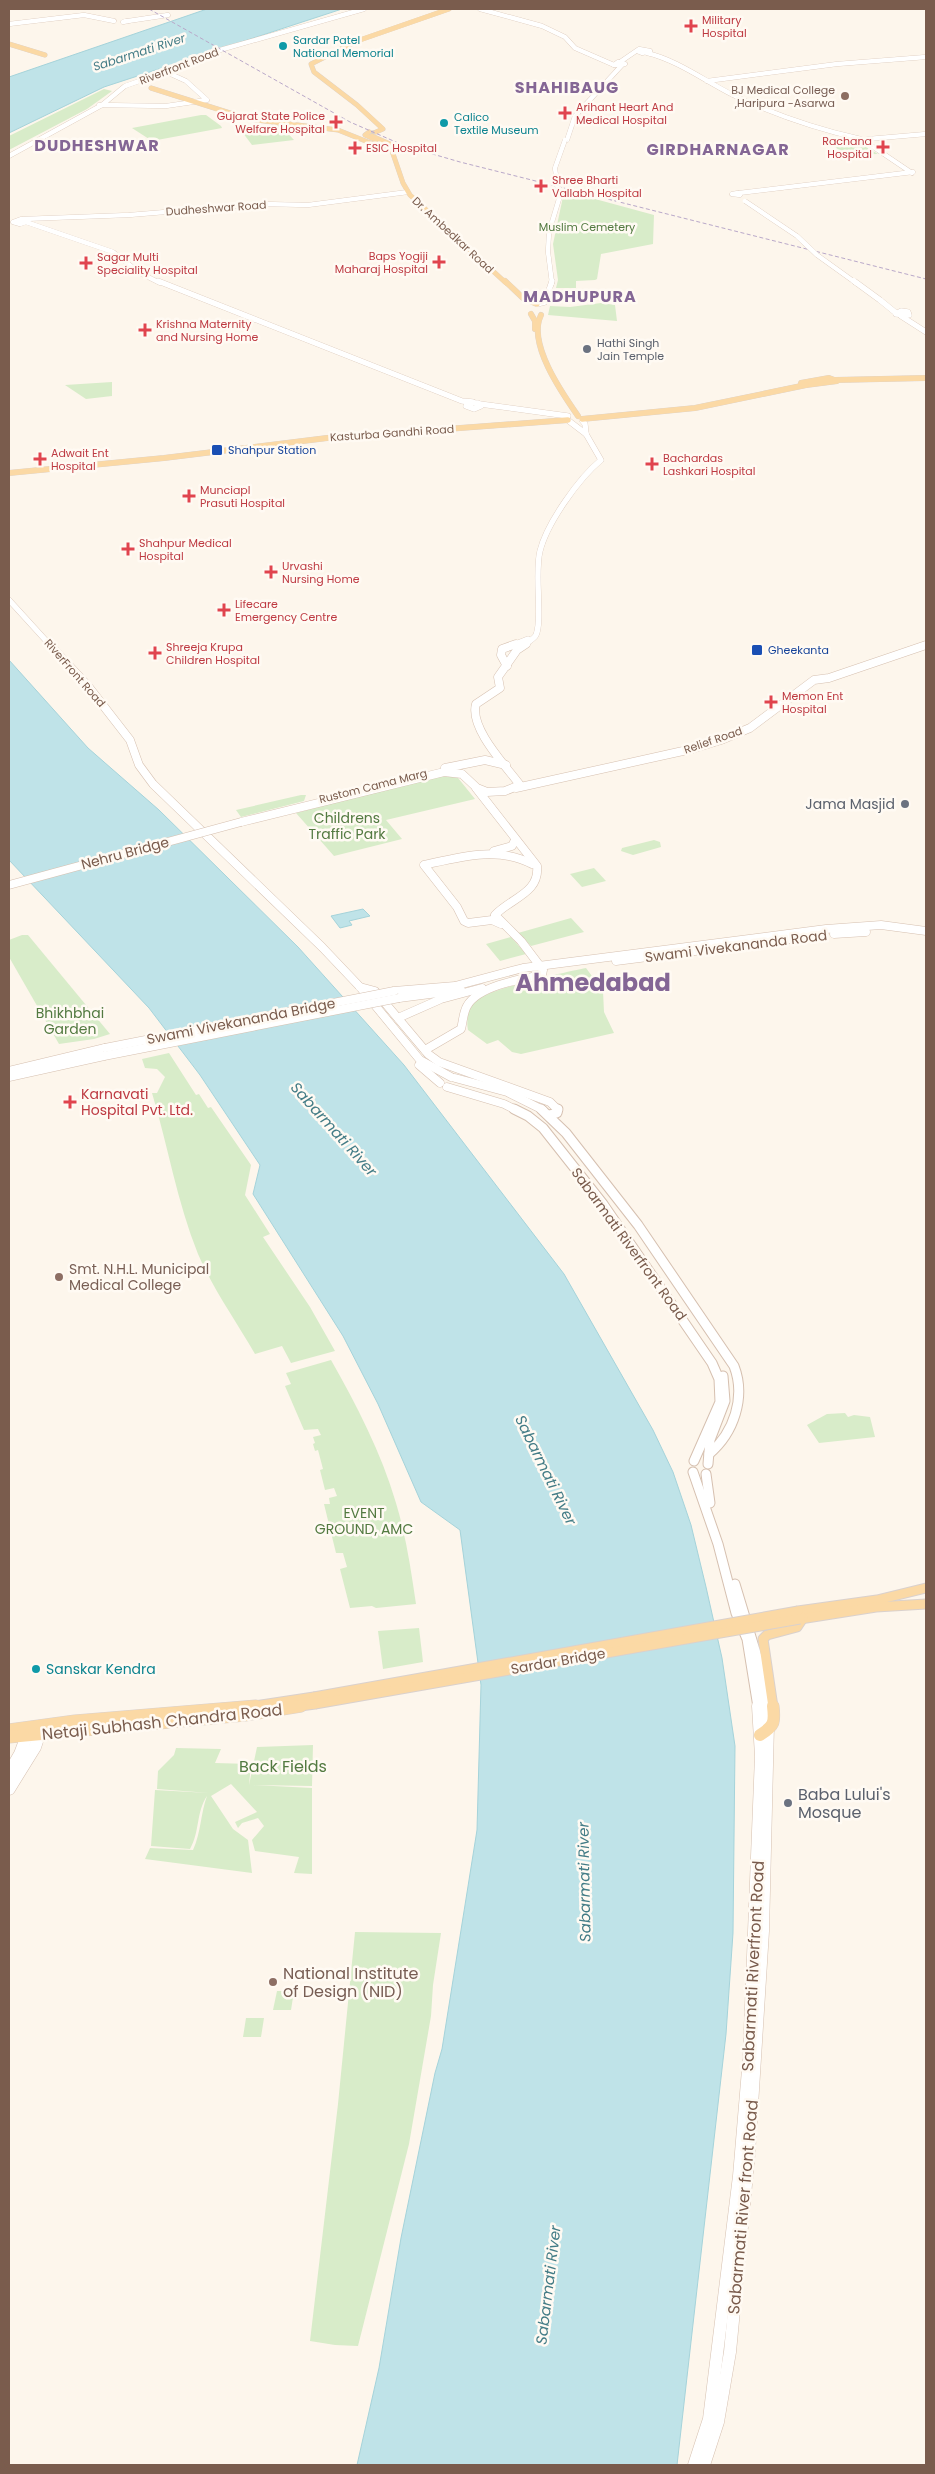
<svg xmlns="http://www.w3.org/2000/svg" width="935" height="2474" viewBox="0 0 935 2474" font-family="Poppins,sans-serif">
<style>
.green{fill:#d8ecc9}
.water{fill:#bfe3e8;stroke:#a5d3da}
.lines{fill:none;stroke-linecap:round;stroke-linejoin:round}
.primary-tunnel{stroke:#dcd0c4;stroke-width:4.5;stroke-dasharray:4.5 2.5;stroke-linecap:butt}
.secondary-far4-casing{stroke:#d6c0b0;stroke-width:5}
.secondary-far3-casing{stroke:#d6c0b0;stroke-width:6}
.secondary-far2-casing{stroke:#d6c0b0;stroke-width:9}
.secondary-far1-casing{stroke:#d6c0b0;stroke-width:11}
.secondary-casing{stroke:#d6c0b0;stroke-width:13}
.primary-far3-casing{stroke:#dad1cd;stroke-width:5}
.primary-far2-casing{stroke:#dad1cd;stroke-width:6}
.primary-far1-casing{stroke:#dad1cd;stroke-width:11}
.primary-casing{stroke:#dad1cd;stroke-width:13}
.secondary-far4{stroke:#fff;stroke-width:4.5}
.secondary-far3{stroke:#fff;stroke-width:5.5}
.secondary-far2{stroke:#fff;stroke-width:8}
.secondary-far1{stroke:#fff;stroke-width:9}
.secondary{stroke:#fff;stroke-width:12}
.primary-far3{stroke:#fbd9a5;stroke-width:4.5}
.primary-far2{stroke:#fbd9a5;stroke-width:5.5}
.primary-far1{stroke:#fbd9a5;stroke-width:9}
.primary{stroke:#fbd9a5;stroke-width:12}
.rail{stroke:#b9a8c9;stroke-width:1;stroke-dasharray:4 2.5;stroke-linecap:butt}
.secondary-bridge-far2-casing{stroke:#d6c0b0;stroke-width:5;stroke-linecap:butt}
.secondary-bridge-far1-casing{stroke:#d6c0b0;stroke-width:6;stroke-linecap:butt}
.secondary-bridge-casing{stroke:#d6c0b0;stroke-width:9;stroke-linecap:butt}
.primary-bridge-casing{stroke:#dad1cd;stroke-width:11;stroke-linecap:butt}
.secondary-bridge-far2{stroke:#fff;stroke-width:4.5}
.secondary-bridge-far1{stroke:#fff;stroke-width:5.5}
.secondary-bridge{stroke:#fff;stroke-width:8}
.primary-bridge{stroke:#fbd9a5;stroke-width:9}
.health-dot{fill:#e0444e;stroke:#fffaf3;stroke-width:2}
.culture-dot{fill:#0f9aa8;stroke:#fffaf3;stroke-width:2}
.education-dot{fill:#8d6e63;stroke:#fffaf3;stroke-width:2}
.worship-dot{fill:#6b7280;stroke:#fffaf3;stroke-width:2}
.transit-dot{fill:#1a4fb4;stroke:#fffaf3;stroke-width:2}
.labels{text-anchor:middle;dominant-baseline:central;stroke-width:5;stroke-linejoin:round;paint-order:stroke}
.far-health-label{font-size:11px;fill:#be3a42;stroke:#fffaf3;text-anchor:start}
.far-culture-label{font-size:11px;fill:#0d838f;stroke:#fffaf3;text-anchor:start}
.far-street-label{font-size:11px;fill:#7a5c4d;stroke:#fffaf3}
.far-education-label{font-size:11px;fill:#785e54;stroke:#fffaf3;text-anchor:end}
.far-park-label{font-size:11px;fill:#537a41;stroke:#fffaf3}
.far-worship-label{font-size:11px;fill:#5b616d;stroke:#fffaf3;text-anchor:start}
.far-transit-label{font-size:11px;fill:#164399;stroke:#fffaf3;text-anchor:start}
.far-water-label{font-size:12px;font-style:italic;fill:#437c86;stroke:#fffaf3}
.worship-label{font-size:14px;fill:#5b616d;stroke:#fffaf3;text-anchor:end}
.park-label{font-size:14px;fill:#537a41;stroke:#fffaf3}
.street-label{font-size:14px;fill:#7a5c4d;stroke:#fffaf3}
.health-label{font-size:14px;fill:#be3a42;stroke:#fffaf3;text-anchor:start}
.education-label{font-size:14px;fill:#785e54;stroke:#fffaf3;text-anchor:start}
.culture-label{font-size:14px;fill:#0d838f;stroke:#fffaf3;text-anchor:start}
.water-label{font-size:15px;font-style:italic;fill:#437c86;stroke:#fffaf3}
.far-district-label{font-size:16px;font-weight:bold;letter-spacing:1px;fill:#846695;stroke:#fffaf3}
.near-street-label{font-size:16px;fill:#7a5c4d;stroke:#fffaf3}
.near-park-label{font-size:16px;fill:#537a41;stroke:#fffaf3}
.near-worship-label{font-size:16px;fill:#5b616d;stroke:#fffaf3;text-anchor:start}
.near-education-label{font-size:16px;fill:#785e54;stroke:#fffaf3;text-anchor:start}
.town-label{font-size:24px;font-weight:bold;fill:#846695;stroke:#fffaf3}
</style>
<rect width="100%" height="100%" fill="#fdf6ec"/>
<!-- green -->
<g class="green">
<path d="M 104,89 L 112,91 L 87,109 L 9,150 L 9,136 Z"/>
<path d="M 201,115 L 206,115 L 221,126 L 222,128 L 157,140 L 149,139 L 132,128 Z"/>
<path d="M 280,125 L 294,140 L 252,145 L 240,129 Z"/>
<path d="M 858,142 L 878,154 L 845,155 L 834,146 Z"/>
<path d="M 562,190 L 654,215 L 653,244 L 601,254 L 597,279 L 595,280 L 576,281 L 576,288 L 556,288 L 558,280 L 553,244 L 564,192 Z"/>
<path d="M 601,303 L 615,305 L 617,321 L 548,315 L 550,306 L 570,307 Z"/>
<path d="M 112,382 L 112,396 L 86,399 L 65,385 Z"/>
<path d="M 440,775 L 458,778 L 475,799 L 386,820 L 402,839 L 334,856 L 296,813 Z"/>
<path d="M 301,795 L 306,795 L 304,801 L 241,817 L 236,810 Z"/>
<path d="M 654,840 L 660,842 L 661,847 L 633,855 L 621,851 L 622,848 Z"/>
<path d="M 594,868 L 606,881 L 582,887 L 570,874 Z"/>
<path d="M 571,918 L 584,932 L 531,946 L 518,933 Z"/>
<path d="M 22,935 L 28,935 L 110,1034 L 94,1039 L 59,1044 L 9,957 L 9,940 Z"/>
<path d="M 511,937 L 526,954 L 500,961 L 486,944 Z"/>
<path d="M 586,968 L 603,991 L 604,1012 L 614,1033 L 521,1054 L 512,1052 L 498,1040 L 487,1044 L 468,1030 C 466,1021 468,1008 475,1001 C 487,989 566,972 586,968 Z"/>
<path d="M 169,1053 L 196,1095 L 199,1094 L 208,1108 L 211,1107 L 251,1165 L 245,1195 L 270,1234 L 263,1237 L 310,1307 L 335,1351 L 291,1363 L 282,1346 L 255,1354 C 236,1321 213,1289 198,1254 C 177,1202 168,1146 152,1093 L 157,1093 L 165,1077 L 157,1069 L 145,1068 L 142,1059 Z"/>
<path d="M 331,1360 C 357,1406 381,1452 396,1503 C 406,1536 411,1570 416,1604 L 376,1608 L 372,1606 L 350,1608 L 340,1569 L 347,1567 L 343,1553 L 336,1553 L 324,1504 L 330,1504 L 329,1498 L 337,1496 L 334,1488 L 325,1490 L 320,1470 L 323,1469 L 318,1450 L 315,1451 L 313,1444 L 315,1443 L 313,1437 L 321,1435 L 318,1429 L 304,1430 L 285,1386 L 291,1384 L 286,1373 Z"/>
<path d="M 845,1413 L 848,1417 L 854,1415 L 870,1417 L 875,1437 L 819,1443 L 807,1425 L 827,1414 Z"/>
<path d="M 419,1628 L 423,1662 L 383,1669 L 378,1631 Z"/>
<path d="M 313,1745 L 312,1786 L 253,1785 L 312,1788 L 312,1874 L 294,1873 L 299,1857 L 255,1851 L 252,1840 L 264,1826 L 258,1818 L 242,1823 L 238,1828 L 235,1822 L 257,1812 L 231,1784 L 211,1796 L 233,1829 L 248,1840 L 252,1873 L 145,1859 L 150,1848 L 193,1850 C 201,1833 201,1811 207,1796 C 196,1812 200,1832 190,1849 L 151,1846 L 155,1790 L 209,1793 L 157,1789 L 158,1771 L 174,1755 L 176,1748 L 221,1749 L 215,1763 L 251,1764 L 249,1785 L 257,1747 Z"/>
<path d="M 355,1932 L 441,1933 L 433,1985 L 431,2016 L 409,2144 L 358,2346 L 335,2345 L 310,2341 L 338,2104 Z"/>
<path d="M 277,1991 L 294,1991 L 291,2010 L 273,2010 Z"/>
<path d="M 246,2018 L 264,2018 L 261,2037 L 243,2037 Z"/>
</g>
<!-- water -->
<g class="water">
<path d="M 207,9 L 342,9 L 104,87 L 9,133 L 9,77 Z"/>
<path d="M 9,660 L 88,748 L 159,810 L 298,947 L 404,1065 L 564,1274 L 653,1430 L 673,1472 L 691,1525 L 706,1587 L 722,1658 L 735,1746 L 733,1933 L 726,2034 L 677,2465 L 357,2465 L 379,2368 L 401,2238 L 435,2073 L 442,2049 L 477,1830 L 481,1685 L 460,1530 L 421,1502 L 378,1404 L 343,1336 L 253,1194 L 260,1165 L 200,1075 L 149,1008 L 9,860 Z"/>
<path d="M 363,909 L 370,916 L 349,921 L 352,925 L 340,928 L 331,916 Z"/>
</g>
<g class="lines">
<!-- primary-tunnel -->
<path class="primary-tunnel" d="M 371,133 L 376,132"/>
<!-- secondary-far4 casing -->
<g class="secondary-far4-casing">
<g id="secondary-far4">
<path d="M 480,9 L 542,26 L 565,37 L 575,48 L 614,65"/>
<path d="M 126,21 L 128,21 L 123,22 Z"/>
<path d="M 128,21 L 168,15"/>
<path d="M 9,24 L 84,15 L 114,21"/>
<path d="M 647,53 C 677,60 705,81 733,95 C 775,115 817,129 861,139"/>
<path d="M 618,62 L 625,64 L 614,65 Z"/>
<path d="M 620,62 L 639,49 L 650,51 L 642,53 L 637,51"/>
<path d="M 707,81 L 837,64 L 926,57"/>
<path d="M 99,105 L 166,106 L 207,100 L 186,81 L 164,71"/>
<path d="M 868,139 L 926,134"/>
<path d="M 567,140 L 575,116 L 622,65"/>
<path d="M 863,140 L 912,173"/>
<path d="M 9,156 L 102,105 L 125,86 L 194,62 L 213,52 L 364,9"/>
<path d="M 738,193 L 740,195 L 732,194 Z"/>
<path d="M 739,193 L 913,172"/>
<path d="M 21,219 L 26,222 L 20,224 L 13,222 Z"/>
<path d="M 23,219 L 129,215 L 263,204 L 308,205 L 408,192"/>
<path d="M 26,222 L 113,252 L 140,273 L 160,283"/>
<path d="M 549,232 L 548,252 L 552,283"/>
</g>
</g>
<!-- secondary-far3 casing -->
<g class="secondary-far3-casing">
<g id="secondary-far3">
<path d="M 158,281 L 462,401 L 473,402"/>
<path d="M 880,300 L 896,313"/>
<path d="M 537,304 L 545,302 L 552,281"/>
<path d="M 901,311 L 908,312 L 909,315 L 896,314 Z"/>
<path d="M 901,316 L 926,332"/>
<path d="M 471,403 L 478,403 L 481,406 L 474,409 L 466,406 Z"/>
<path d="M 480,404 L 568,416"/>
<path d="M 569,421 L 586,434"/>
<path d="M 9,600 L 50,645"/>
<path d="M 513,645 L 528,639"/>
<path d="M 524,645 C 528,642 534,639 536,635 C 543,620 534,574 540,551 C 547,523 579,478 601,460 L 586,434 L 585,424 L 582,420"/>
</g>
</g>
<!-- secondary-far2 casing -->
<g class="secondary-far2-casing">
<g id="secondary-far2">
<path d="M 49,644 L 88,686 L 130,740 L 139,765 L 153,784 L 322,947 L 360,987 L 420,1060 L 451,1077"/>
<path d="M 507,666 L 501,655 L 502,649 L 516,644"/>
<path d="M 445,768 L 485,760 L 506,765"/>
<path d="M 516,788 L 692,749 L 721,740 L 750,728 L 814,680 L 829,678 L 926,645"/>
<path d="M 241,822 L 444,772 L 462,774 L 477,788 L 487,792 L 505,791 L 520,785 C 506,766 469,728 476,704 L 500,688 L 498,677 L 517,650 L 526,644"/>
<path d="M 494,851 L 512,846 L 515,840"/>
<path d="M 501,924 L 492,920 L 468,923 L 464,921 L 457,907 L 424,865 C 460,857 498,846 532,864"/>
<path d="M 834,934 L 866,932"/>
<path d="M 616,961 L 822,935"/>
<path d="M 360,987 L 375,991 L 428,1054 L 439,1062 L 550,1102 L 558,1110"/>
<path d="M 394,991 L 455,986 L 523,968 L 826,929 L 881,925 L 926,931"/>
<path d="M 399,998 L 461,990"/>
<path d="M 398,1018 L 441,999 L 482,988"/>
<path d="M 425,1050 L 461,1029 C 463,1022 463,1013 467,1006 C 478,986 521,979 542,975 L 543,970 L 521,941 L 495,915 C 511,898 540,893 537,866 L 476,788"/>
<path d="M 419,1065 L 440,1083"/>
<path d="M 9,1071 L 105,1048"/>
<path d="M 9,1077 L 104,1056"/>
<path d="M 455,1078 L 507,1092 L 543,1110"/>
<path d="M 447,1087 L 504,1104 L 516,1110"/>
</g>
</g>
<!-- secondary-far1 casing -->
<g class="secondary-far1-casing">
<g id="secondary-far1">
<path d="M 514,1109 L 528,1116 L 543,1128 L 603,1204 L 712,1363 L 719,1379 L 720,1402 L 694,1461"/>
<path d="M 541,1109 L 566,1133 L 638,1225 L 734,1366 C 746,1397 734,1433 709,1454"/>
<path d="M 549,1115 L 557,1113 L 558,1109"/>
<path d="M 708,1464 L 710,1440 L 725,1401 L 723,1376"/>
<path d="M 693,1472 L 718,1544 L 736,1613 L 747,1639 L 758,1707"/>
<path d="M 706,1474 L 710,1503"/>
<path d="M 735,1584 L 758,1660 L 765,1707"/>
</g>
</g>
<!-- secondary casing -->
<g class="secondary-casing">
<g id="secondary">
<path d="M 9,1773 L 20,1754 L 29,1730"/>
<path d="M 9,1789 L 35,1747 L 41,1729"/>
<path d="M 694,2465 L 709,2419 L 739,2176 L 749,2058 L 761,1756 L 758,1706"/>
<path d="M 704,2465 L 718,2422 L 730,2352 L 749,2153 L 763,1931 L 768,1724 L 765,1706"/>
</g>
</g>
<!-- primary-far3 casing -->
<g class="primary-far3-casing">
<g id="primary-far3">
<path d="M 9,44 L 45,55"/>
<path d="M 151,88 L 249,119 L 338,130 L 383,148"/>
<path d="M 369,132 L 365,135 L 376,140"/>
<path d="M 376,132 L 383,129 L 357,105 L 314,72 L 311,64 L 357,41 L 449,9"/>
<path d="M 372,136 L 390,144 L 389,146"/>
<path d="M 391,148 L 403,183 L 410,195 L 506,283"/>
</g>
</g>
<!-- primary-far2 casing -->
<g class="primary-far2-casing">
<g id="primary-far2">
<path d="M 505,281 L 523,298 L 537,304"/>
<path d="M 531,314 L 535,321 L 535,329"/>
<path d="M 541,315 C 527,343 562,393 578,416"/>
<path d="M 829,378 L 837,381 L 806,385 L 801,383 Z"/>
<path d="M 835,380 L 926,378"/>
<path d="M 582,419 L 695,408 L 806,385"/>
<path d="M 9,473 L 164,458 L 327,438 L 568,420"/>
</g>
</g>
<!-- primary-far1 casing -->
<g class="primary-far1-casing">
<g id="primary-far1">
<path d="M 798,1611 L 877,1600 L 926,1588"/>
<path d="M 800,1619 L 876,1607 L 926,1604"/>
<path d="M 248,1707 L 314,1697"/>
<path d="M 293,1707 L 315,1704"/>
<path d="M 773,1707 L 763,1639 L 767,1635 L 797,1627 L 803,1618"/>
</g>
</g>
<!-- primary casing -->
<g class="primary-casing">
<g id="primary">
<path d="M 9,1730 L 75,1721 L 256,1706"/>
<path d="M 760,1735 C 774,1726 775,1723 773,1706"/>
<path d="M 9,1737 L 245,1715 L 301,1706"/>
</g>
</g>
<!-- secondary-far4 -->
<use href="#secondary-far4" class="secondary-far4"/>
<!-- secondary-far3 -->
<use href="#secondary-far3" class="secondary-far3"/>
<!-- secondary-far2 -->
<use href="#secondary-far2" class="secondary-far2"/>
<!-- secondary-far1 -->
<use href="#secondary-far1" class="secondary-far1"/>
<!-- secondary -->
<use href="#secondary" class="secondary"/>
<!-- primary-far3 -->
<use href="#primary-far3" class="primary-far3"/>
<!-- primary-far2 -->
<use href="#primary-far2" class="primary-far2"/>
<!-- primary-far1 -->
<use href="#primary-far1" class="primary-far1"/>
<!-- primary -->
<use href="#primary" class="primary"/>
<!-- rail -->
<path class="rail" d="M 149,9 L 350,122 L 405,146 L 460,162 L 926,279"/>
<!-- secondary-bridge-far2 casing -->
<g class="secondary-bridge-far2-casing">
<g id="secondary-bridge-far2">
<path d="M 745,201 L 797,236 L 817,255 L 856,283"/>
<path d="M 549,232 L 559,199 L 555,168 L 565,140"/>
</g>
</g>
<!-- secondary-bridge-far1 casing -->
<g class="secondary-bridge-far1-casing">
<path id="secondary-bridge-far1" d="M 854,281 L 880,300"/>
</g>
<!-- secondary-bridge casing -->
<g class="secondary-bridge-casing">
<g id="secondary-bridge">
<path d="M 9,885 L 241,822"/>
<path d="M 105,1048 L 394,991"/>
<path d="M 104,1056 L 399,998"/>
</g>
</g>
<!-- primary-bridge casing -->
<g class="primary-bridge-casing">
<g id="primary-bridge">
<path d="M 314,1697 L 798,1611"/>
<path d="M 315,1704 L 800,1619"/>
</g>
</g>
<!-- secondary-bridge-far2 -->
<use href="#secondary-bridge-far2" class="secondary-bridge-far2"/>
<!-- secondary-bridge-far1 -->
<use href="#secondary-bridge-far1" class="secondary-bridge-far1"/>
<!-- secondary-bridge -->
<use href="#secondary-bridge" class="secondary-bridge"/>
<!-- primary-bridge -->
<use href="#primary-bridge" class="primary-bridge"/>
</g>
<!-- markers -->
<g class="health-dot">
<path d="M688.5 18.5h5v5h5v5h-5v5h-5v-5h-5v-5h5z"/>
<path d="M562.5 105.5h5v5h5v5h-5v5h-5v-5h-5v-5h5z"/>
<path d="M333.5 114.5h5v5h5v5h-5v5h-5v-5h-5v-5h5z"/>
<path d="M880.5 139.5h5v5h5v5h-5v5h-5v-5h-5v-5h5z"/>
<path d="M352.5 140.5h5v5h5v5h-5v5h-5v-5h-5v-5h5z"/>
<path d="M538.5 178.5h5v5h5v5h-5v5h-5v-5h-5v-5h5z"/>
<path d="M436.5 254.5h5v5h5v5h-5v5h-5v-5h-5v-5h5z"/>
<path d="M83.5 255.5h5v5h5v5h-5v5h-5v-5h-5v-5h5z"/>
<path d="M142.5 322.5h5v5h5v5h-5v5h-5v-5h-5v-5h5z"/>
<path d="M37.5 451.5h5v5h5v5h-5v5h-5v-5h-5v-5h5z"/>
<path d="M649.5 456.5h5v5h5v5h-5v5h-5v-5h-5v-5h5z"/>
<path d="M186.5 488.5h5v5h5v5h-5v5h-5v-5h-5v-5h5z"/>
<path d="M125.5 541.5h5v5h5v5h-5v5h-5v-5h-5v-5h5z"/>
<path d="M268.5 564.5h5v5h5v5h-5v5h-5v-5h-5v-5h5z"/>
<path d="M221.5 602.5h5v5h5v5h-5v5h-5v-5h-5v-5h5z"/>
<path d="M152.5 645.5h5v5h5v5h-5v5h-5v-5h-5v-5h5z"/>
<path d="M768.5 694.5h5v5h5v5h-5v5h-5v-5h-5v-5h5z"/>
<path d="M67.5 1094.5h5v5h5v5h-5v5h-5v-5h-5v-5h5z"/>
</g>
<g class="culture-dot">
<circle cx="283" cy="46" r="5"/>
<circle cx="444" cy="123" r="5"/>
<circle cx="36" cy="1669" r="5"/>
</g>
<g class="education-dot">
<circle cx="845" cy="96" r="5"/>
<circle cx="59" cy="1277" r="5"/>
<circle cx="273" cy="1982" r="5"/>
</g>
<g class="worship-dot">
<circle cx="587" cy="349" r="5"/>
<circle cx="905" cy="804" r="5"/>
<circle cx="788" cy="1803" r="5"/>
</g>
<g class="transit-dot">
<rect x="211" y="444" width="12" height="12" rx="2.5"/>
<rect x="751" y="644" width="12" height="12" rx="2.5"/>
</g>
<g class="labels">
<!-- far-health labels -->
<g class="far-health-label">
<text x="702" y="20">Military<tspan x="702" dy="13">Hospital</tspan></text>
<text x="576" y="107">Arihant Heart And<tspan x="576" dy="13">Medical Hospital</tspan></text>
<text x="325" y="116" text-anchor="end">Gujarat State Police<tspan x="325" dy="13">Welfare Hospital</tspan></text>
<text x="872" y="141" text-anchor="end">Rachana<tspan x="872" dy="13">Hospital</tspan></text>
<text x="366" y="148">ESIC Hospital</text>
<text x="552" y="180">Shree Bharti<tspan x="552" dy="13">Vallabh Hospital</tspan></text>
<text x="428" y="256" text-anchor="end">Baps Yogiji<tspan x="428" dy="13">Maharaj Hospital</tspan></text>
<text x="97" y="257">Sagar Multi<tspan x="97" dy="13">Speciality Hospital</tspan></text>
<text x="156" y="324">Krishna Maternity<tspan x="156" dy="13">and Nursing Home</tspan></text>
<text x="51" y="453">Adwait Ent<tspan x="51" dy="13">Hospital</tspan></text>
<text x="663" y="458">Bachardas<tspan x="663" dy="13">Lashkari Hospital</tspan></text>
<text x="200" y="490">Munciapl<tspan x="200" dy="13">Prasuti Hospital</tspan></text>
<text x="139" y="543">Shahpur Medical<tspan x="139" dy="13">Hospital</tspan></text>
<text x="282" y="566">Urvashi<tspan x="282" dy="13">Nursing Home</tspan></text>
<text x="235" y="604">Lifecare<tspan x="235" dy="13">Emergency Centre</tspan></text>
<text x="166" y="647">Shreeja Krupa<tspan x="166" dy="13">Children Hospital</tspan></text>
<text x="782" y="696">Memon Ent<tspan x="782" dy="13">Hospital</tspan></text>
</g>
<!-- far-culture labels -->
<g class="far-culture-label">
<text x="293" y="40">Sardar Patel<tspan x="293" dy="13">National Memorial</tspan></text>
<text x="454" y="117">Calico<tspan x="454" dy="13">Textile Museum</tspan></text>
</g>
<!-- far-street labels -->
<g class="far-street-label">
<text transform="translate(179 66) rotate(-21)">Riverfront Road</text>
<text transform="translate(216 208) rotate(-4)">Dudheshwar Road</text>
<text transform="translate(453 235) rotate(43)">Dr. Ambedkar Road</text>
<text transform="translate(392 433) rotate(-4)">Kasturba Gandhi Road</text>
<text transform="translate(75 673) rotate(49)">RiverFront Road</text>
<text transform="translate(713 740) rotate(-19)">Relief Road</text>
<text transform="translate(373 786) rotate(-14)">Rustom Cama Marg</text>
</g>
<!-- far-education labels -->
<g class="far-education-label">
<text x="835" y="90">BJ Medical College<tspan x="835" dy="13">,Haripura -Asarwa</tspan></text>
</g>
<!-- far-park labels -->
<g class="far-park-label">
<text x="587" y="227">Muslim Cemetery</text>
</g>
<!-- far-worship labels -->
<g class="far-worship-label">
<text x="597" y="343">Hathi Singh<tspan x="597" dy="13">Jain Temple</tspan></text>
</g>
<!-- far-transit labels -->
<g class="far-transit-label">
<text x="228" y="450">Shahpur Station</text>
<text x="768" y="650">Gheekanta</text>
</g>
<!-- far-water labels -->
<g class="far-water-label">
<text transform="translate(139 52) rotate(-18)">Sabarmati River</text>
</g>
<!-- worship labels -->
<g class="worship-label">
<text x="895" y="804">Jama Masjid</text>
</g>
<!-- park labels -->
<g class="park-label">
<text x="347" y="818">Childrens<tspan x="347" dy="16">Traffic Park</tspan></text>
<text x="70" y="1013">Bhikhbhai<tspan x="70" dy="16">Garden</tspan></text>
<text x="364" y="1513">EVENT<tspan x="364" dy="16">GROUND, AMC</tspan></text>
</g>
<!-- street labels -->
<g class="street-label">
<text transform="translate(125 853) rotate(-15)">Nehru Bridge</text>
<text transform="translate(736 946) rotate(-7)">Swami Vivekananda Road</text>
<text transform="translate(241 1021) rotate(-11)">Swami Vivekananda Bridge</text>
<text transform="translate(629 1244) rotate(54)">Sabarmati Riverfront Road</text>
<text transform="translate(558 1661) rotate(-10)">Sardar Bridge</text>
</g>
<!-- health labels -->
<g class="health-label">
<text x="81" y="1094">Karnavati<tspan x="81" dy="16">Hospital Pvt. Ltd.</tspan></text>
</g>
<!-- education labels -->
<g class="education-label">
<text x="69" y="1269">Smt. N.H.L. Municipal<tspan x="69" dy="16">Medical College</tspan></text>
</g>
<!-- culture labels -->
<g class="culture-label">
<text x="46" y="1669">Sanskar Kendra</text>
</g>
<!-- water labels -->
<g class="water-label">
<text transform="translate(334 1129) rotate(48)">Sabarmati River</text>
<text transform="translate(546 1470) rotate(64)">Sabarmati River</text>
<text transform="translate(584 1882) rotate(-91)">Sabarmati River</text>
<text transform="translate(548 2285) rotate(-83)">Sabarmati River</text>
</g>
<!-- far-district labels -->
<g class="far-district-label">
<text x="567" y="87">SHAHIBAUG</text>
<text x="97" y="145">DUDHESHWAR</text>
<text x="718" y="149">GIRDHARNAGAR</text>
<text x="580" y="296">MADHUPURA</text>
</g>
<!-- near-street labels -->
<g class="near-street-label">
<text transform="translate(162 1722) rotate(-6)">Netaji Subhash Chandra Road</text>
<text transform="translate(753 1966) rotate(-87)">Sabarmati Riverfront Road</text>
<text transform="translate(743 2207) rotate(-85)">Sabarmati River front Road</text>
</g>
<!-- near-park labels -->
<g class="near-park-label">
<text x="283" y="1766">Back Fields</text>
</g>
<!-- near-worship labels -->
<g class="near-worship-label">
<text x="798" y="1794">Baba Lului's<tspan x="798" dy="18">Mosque</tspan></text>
</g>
<!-- near-education labels -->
<g class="near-education-label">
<text x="283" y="1973">National Institute<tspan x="283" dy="18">of Design (NID)</tspan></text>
</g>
<!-- town labels -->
<g class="town-label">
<text x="593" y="982">Ahmedabad</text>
</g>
</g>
<!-- border -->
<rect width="935" height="2474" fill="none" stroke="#7a5c4d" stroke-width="20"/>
</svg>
